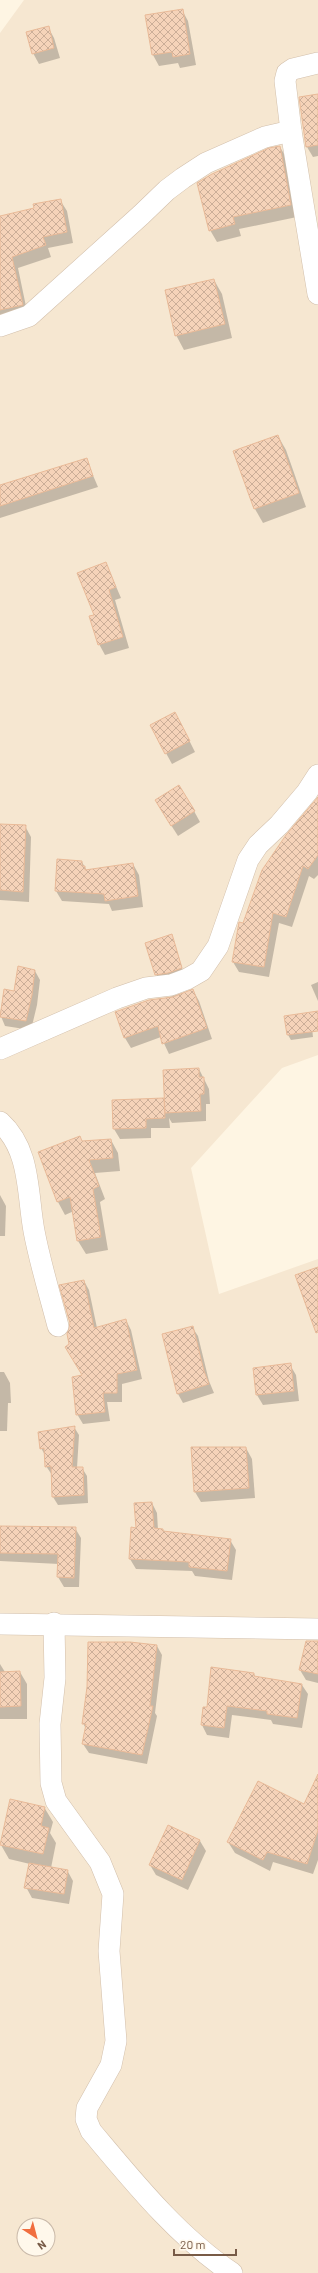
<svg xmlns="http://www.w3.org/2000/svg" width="318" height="2273" font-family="Barlow,sans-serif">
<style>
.residential{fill:#f6e7d1;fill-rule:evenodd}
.shadow{fill:#0003}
.building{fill:url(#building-cross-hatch);stroke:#e9ba98}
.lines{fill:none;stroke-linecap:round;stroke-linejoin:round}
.minor-casing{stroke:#d2bfab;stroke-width:22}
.minor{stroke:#fff;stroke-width:21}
</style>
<defs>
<pattern id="building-cross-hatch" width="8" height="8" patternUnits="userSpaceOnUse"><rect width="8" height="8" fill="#f5d3b9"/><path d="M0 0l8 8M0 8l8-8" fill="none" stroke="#cbae98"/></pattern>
</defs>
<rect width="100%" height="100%" fill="#fef5e3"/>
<path class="residential" d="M24 0H318V1055L282 1068 191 1168 219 1294 318 1259V2273H0V33ZM24 2225H48V2249H24Z"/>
<g class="shadow">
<polygon points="182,10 188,21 196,65 180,68 178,63 159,66 153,55 146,16"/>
<polygon points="48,27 54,38 60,58 39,64 33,53"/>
<polygon points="318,95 318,156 313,157 307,147 300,98"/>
<polygon points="280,147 287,159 297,217 239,229 241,236 217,242 210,230"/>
<polygon points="60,200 67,211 73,243 48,248 51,257 18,268 28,316 0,322 0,222"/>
<polygon points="214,280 222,294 232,338 184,350 176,335"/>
<polygon points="278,436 286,450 306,507 263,523 255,509 235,452"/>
<polygon points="86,459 98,487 0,518 0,486"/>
<polygon points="106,563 121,598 115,600 129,648 105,655 99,644 96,615"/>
<polygon points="181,724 195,752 172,764 151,726"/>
<polygon points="162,811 194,811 200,822 178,836"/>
<polygon points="0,825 25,826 31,837 29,902 0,900"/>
<polygon points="318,842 318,875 314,879 309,876 292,927 279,923 269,977 239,972 233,962 244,924"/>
<polygon points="82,862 87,871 133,864 139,875 143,907 112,911 109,904 62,901 56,891"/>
<polygon points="172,936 184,974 159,980 156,974"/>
<polygon points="35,971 40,980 37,1005 31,1030 5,1026 0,1014 5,990 14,992"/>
<polygon points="318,982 318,1001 311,985"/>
<polygon points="193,990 199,1001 212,1039 169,1054 161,1037 131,1048 125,1038 116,1013"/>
<polygon points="311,1019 313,1037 291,1040 288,1035"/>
<polygon points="199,1069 209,1089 210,1104 206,1104 206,1121 172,1123 169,1118 170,1128 151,1128 151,1138 120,1139 114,1129 163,1099 166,1104"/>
<polygon points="111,1140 118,1153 120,1171 95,1173 105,1199 100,1202 108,1250 86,1254 78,1241 74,1211 65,1215 58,1202 82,1142"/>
<polygon points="0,1195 6,1206 5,1236 0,1236"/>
<polygon points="84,1281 89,1290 97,1328 126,1320 131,1330 142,1379 122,1384 122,1402 107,1402 110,1421 83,1424 77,1414 83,1376 71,1344"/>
<polygon points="192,1327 198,1336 209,1381 214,1393 183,1403 178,1394 163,1334"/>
<polygon points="290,1365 296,1375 299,1401 263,1405 257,1395"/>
<polygon points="0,1372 4,1372 10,1383 11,1403 8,1403 7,1431 0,1431"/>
<polygon points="74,1427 79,1435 77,1468 82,1468 87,1476 88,1503 58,1505 53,1497 52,1475 46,1466 45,1455 41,1448"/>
<polygon points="246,1448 252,1459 255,1498 201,1502 195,1492"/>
<polygon points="152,1503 157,1513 158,1530 163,1530 164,1532 230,1540 236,1550 232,1580 195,1576 192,1571 136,1569 130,1559 137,1529"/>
<polygon points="0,1527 75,1528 81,1538 79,1587 64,1587 58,1577 59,1564 0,1561"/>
<polygon points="318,1644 318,1683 306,1680 300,1670"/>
<polygon points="157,1646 162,1655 155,1713 157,1716 147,1764 89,1753 83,1744 86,1729 83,1723"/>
<polygon points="0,1664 5,1672 20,1672 27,1684 27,1719 0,1719"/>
<polygon points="254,1674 256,1678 302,1685 308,1694 302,1728 273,1724 271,1720 232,1715 229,1738 207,1735 202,1725 207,1708"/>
<polygon points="318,1776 318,1860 313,1874 273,1862 270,1871 235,1853 228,1842 304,1805"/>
<polygon points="44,1807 53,1822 50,1833 56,1843 51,1868 67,1870 73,1881 69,1904 32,1898 26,1887 30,1864 9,1859 1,1845"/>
<polygon points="200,1841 206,1851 188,1890 156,1875 150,1865"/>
</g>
<g class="building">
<polygon points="183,9 190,54 173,57 172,52 152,55 145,15"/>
<polygon points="49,26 54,48 32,54 26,32"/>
<polygon points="318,94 318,145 306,147 299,97"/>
<polygon points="280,146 291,205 233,217 235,224 209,231 197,183 212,174 269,148"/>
<polygon points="61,199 67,232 43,237 46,245 12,257 23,305 0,310 0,216 34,208 33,204"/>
<polygon points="214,279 225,324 175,336 165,290"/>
<polygon points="278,435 299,493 254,509 233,451"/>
<polygon points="87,458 93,476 0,506 0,485"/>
<polygon points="106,562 116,587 109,590 123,637 98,645 89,616 94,615 77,573"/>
<polygon points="175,712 190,741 165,754 150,725"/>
<polygon points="179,785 195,811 171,826 155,800"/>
<polygon points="318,797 318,855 308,869 303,866 286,917 273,913 264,967 232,962 239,922 243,923 262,870 286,835"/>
<polygon points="0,824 26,825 23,892 0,890"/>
<polygon points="57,859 82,861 82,866 85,866 85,870 133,863 138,896 105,901 104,894 55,891"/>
<polygon points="172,934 182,968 168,973 155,975 145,943"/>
<polygon points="18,966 35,970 32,995 26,1021 0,1017 4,989 14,991"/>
<polygon points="193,989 207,1028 162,1044 158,1026 124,1038 115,1012 149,1000 173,997"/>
<polygon points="318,1011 318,1031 287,1035 284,1016"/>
<polygon points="199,1068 199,1077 204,1077 204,1094 200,1094 201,1111 165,1113 163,1070"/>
<polygon points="164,1098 165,1118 146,1119 146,1128 113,1129 112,1100"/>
<polygon points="80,1136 82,1141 111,1139 113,1158 89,1160 99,1186 93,1189 101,1237 77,1241 70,1197 57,1202 38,1152"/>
<polygon points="318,1267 318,1332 316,1333 295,1275"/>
<polygon points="84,1280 94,1328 126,1319 137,1370 117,1374 117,1393 103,1393 105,1412 76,1415 72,1377 82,1375 65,1347 69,1344 67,1334 70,1323 59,1285"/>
<polygon points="193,1326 204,1371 209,1384 177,1394 162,1334"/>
<polygon points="291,1363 294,1391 256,1395 253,1368"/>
<polygon points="75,1426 72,1467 83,1467 84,1495 52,1497 51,1466 45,1467 44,1448 40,1449 38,1432"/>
<polygon points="191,1447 246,1447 249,1488 194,1492"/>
<polygon points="152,1502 154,1528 163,1529 163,1531 231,1539 227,1571 189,1567 189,1562 129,1559 131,1527 136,1528 134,1503"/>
<polygon points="0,1526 76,1527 74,1578 57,1577 58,1554 0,1553"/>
<polygon points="306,1641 318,1641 318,1674 299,1670"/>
<polygon points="88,1642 130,1642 157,1645 150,1706 153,1706 142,1755 82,1744 86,1724 82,1724 87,1687"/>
<polygon points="211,1667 254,1673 254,1676 302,1684 297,1718 267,1714 267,1711 227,1706 224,1728 201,1725 203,1707 207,1707"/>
<polygon points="20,1671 21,1706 0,1707 0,1672"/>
<polygon points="318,1774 318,1830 307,1864 267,1852 263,1860 227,1842 258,1781 304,1804"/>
<polygon points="10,1799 45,1807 41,1826 49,1828 43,1854 0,1845"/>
<polygon points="168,1825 200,1840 182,1880 149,1865"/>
<polygon points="29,1863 68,1870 64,1894 24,1888"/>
</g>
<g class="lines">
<g class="minor-casing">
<g id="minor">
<polyline points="291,131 318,294"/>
<polyline points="0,326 29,316 141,215 167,190 183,178 206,163 265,137 291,131 285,81 287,73 293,69 318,63"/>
<polyline points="0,1049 117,998 146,988 171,985 187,979 201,971 218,946 248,860 258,845 279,825 307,792 318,775"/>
<path d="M0 1122C31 1150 27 1193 34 1231 40 1263 50 1295 58 1326"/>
<path d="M54 1623 55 1678 50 1724 51 1783 56 1801 100 1862 113 1894 109 1951 116 2041 111 2065 87 2108 86 2119 91 2131C133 2181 177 2236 232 2273"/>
<polyline points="0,1624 318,1629"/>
</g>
</g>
<use href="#minor" class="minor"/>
</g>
<g transform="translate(36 2237) rotate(144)"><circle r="19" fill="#fff8eb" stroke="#c9b9a9"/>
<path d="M0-3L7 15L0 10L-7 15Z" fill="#f16e3f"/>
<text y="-6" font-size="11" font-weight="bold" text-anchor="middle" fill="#785b47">N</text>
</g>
<path d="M174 2249v6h62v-6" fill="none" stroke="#785b47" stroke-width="2"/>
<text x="180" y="2249" font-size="12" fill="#785b47" stroke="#fff8eb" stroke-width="3" paint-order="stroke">20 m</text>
</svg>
